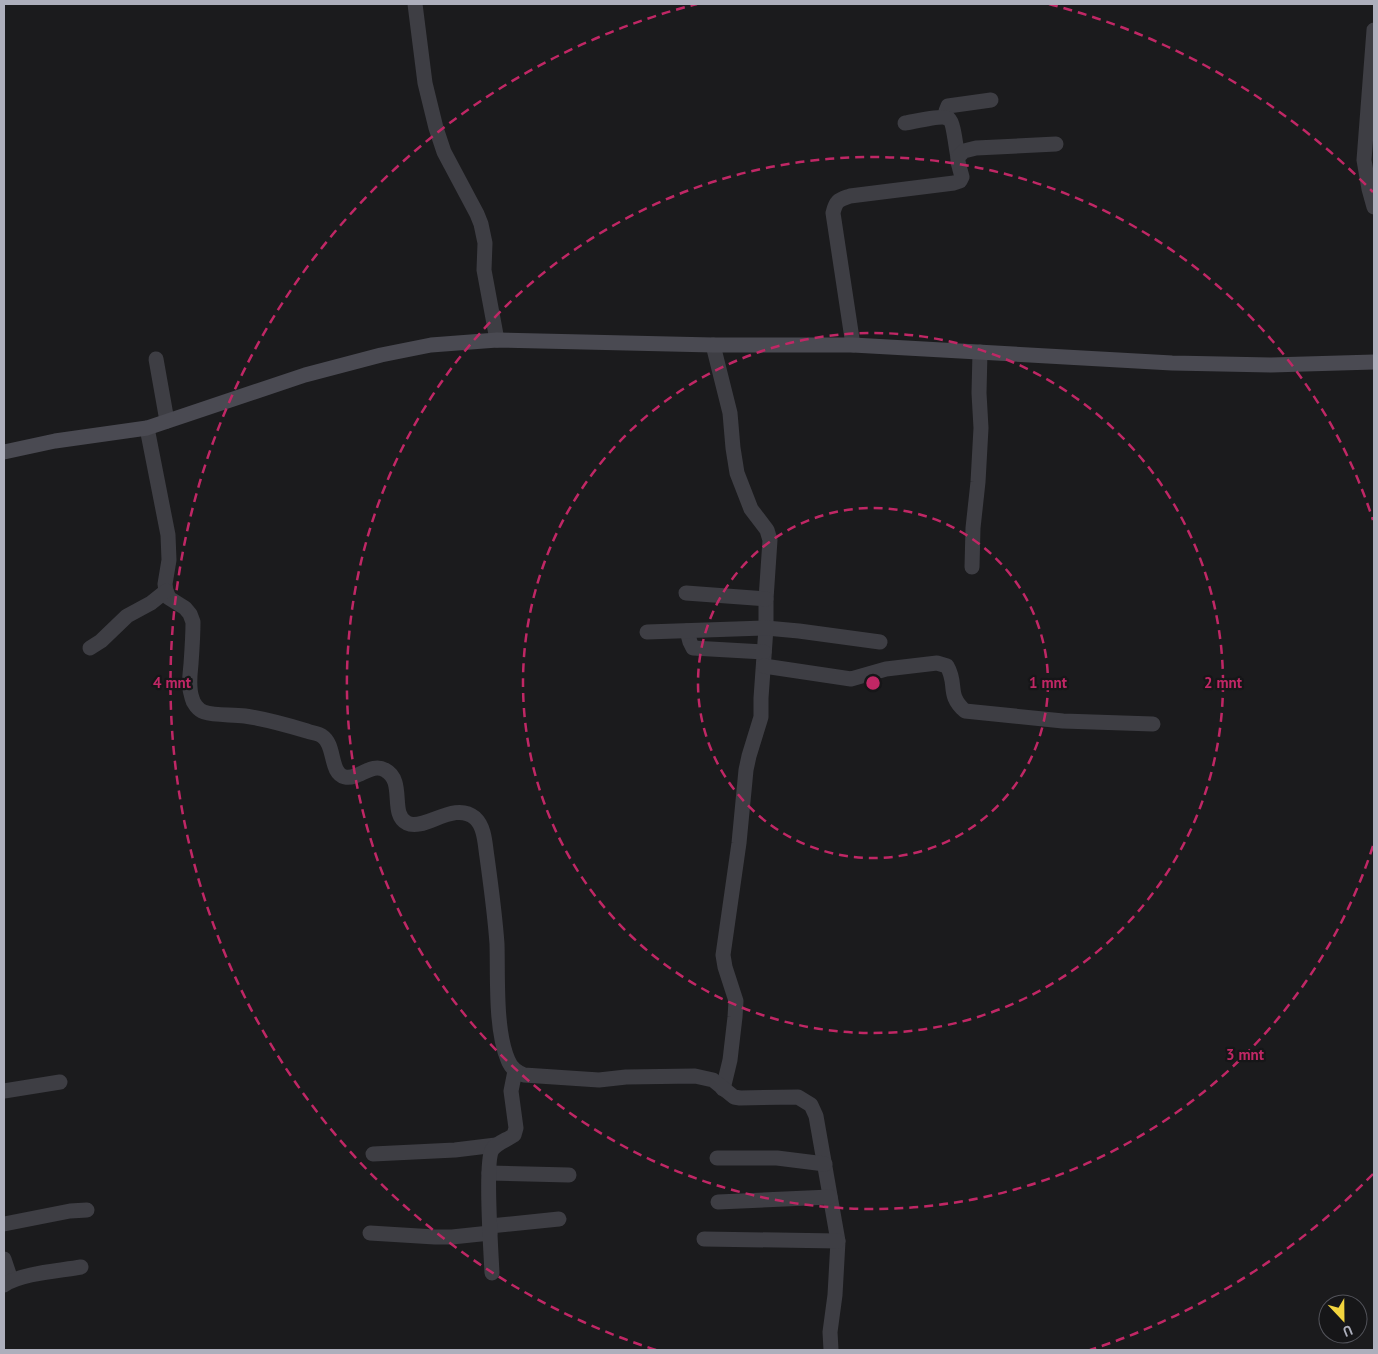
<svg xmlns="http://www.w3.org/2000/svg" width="1378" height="1354" font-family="'PT Sans',sans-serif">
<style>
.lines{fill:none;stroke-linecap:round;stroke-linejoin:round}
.minor{stroke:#3e3e44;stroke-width:15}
.secondary{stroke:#4a4a52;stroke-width:15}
.ring{fill:none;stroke:#c02765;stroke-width:2.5;stroke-dasharray:9 6}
.centre{fill:#c02765;stroke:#161618;stroke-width:2.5}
.ring-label{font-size:15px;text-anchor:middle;font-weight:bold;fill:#c02765;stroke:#161618;stroke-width:4.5;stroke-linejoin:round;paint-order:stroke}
</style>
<rect width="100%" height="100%" fill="#1b1b1d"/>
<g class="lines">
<g class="minor">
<polyline points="415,4 425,83 436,128 444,152 477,214 481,224 485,243 484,270 497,340"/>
<polyline points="1374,30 1364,160 1369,189 1374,207"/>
<polyline points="947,118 946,111 948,106 991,100"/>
<path d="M905 123C913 122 943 114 949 119 954 123 956 150 958 157"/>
<polyline points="713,345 730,413 733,448 737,473 751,509 767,530 770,540 766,599 766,628 761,698 761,717 749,756 746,770 739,843 723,955 725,967 736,1001 735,1017 730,1060 723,1089"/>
<path d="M853 345 833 213C836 200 839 200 850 196L954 183 960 181 962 177 958 162V157L964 151 976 148 1056 144"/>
<polyline points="156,359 167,421"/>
<path d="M147 428 168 535 169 560 165 584 166 591 169 598 185 608 190 614 193 622C193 636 192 650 191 664 190 675 188 687 192 698 193 703 198 710 204 712 216 716 232 714 245 716 266 719 287 725 307 731 312 733 318 733 322 736 336 745 329 773 345 777 359 780 371 762 385 770 406 781 389 814 407 823 424 832 454 800 475 818 485 827 485 845 487 857 491 886 495 915 497 944 498 977 495 1030 508 1060 511 1068 516 1072 524 1075L599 1080 626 1077 695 1076 713 1080 734 1097 740 1098 798 1097 811 1105 816 1116 838 1241 835 1295 830 1332 831 1350"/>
<polyline points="972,567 973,528 978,482 981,428 979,393 980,352"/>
<polyline points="686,593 766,599"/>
<polyline points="687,631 690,642 693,648 764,652"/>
<polyline points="647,632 766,628 799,631 880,642"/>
<polyline points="90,648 101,641 127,616 151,603 166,591"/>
<path d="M764 666 851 679 886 669 937 663 947 666C958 685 946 694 965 711L1063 721 1153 724"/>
<polyline points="4,1091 60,1082"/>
<polyline points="373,1154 455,1150 496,1145"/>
<polyline points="717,1158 777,1158 825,1164"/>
<polyline points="489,1173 569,1175"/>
<polyline points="718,1202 830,1197"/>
<polyline points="4,1224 70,1211 87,1210"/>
<polyline points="490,1226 559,1219"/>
<polyline points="370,1233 435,1237 452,1237 490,1233"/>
<polyline points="704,1239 838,1241"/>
<polyline points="4,1259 11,1280"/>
<path d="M492 1273C491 1253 485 1162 492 1150 496 1143 507 1140 514 1135L516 1128 511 1091 515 1071"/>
<path d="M4 1285C22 1273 59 1271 81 1267"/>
</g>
<polyline class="secondary" points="4,452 55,441 147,428 305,375 381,355 431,345 497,340 713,345 853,345 1172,363 1271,365 1374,362"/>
</g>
<g class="ring">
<circle cx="873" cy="683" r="175"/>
<circle cx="873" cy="683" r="350"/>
<path d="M1373 846A526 526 0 1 1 1373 520"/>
<path d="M1373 1174A701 701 0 0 1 1090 1350M656 1350A701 701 0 0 1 697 4M1049 4A701 701 0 0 1 1373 192"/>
</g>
<circle cx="873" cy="683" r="8" class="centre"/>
<g class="ring-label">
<text x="1048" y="688">1 mnt</text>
<text x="1223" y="688">2 mnt</text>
<text x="172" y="688">4 mnt</text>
<text x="1245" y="1060">3 mnt</text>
</g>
<rect width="1378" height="1354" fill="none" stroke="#adafbc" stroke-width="10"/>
<g transform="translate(1343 1319) rotate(158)"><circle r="24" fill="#161618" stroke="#52535a"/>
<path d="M0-4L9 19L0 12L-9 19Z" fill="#f2d43e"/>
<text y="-8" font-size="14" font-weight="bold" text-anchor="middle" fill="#adafbc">U</text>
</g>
</svg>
